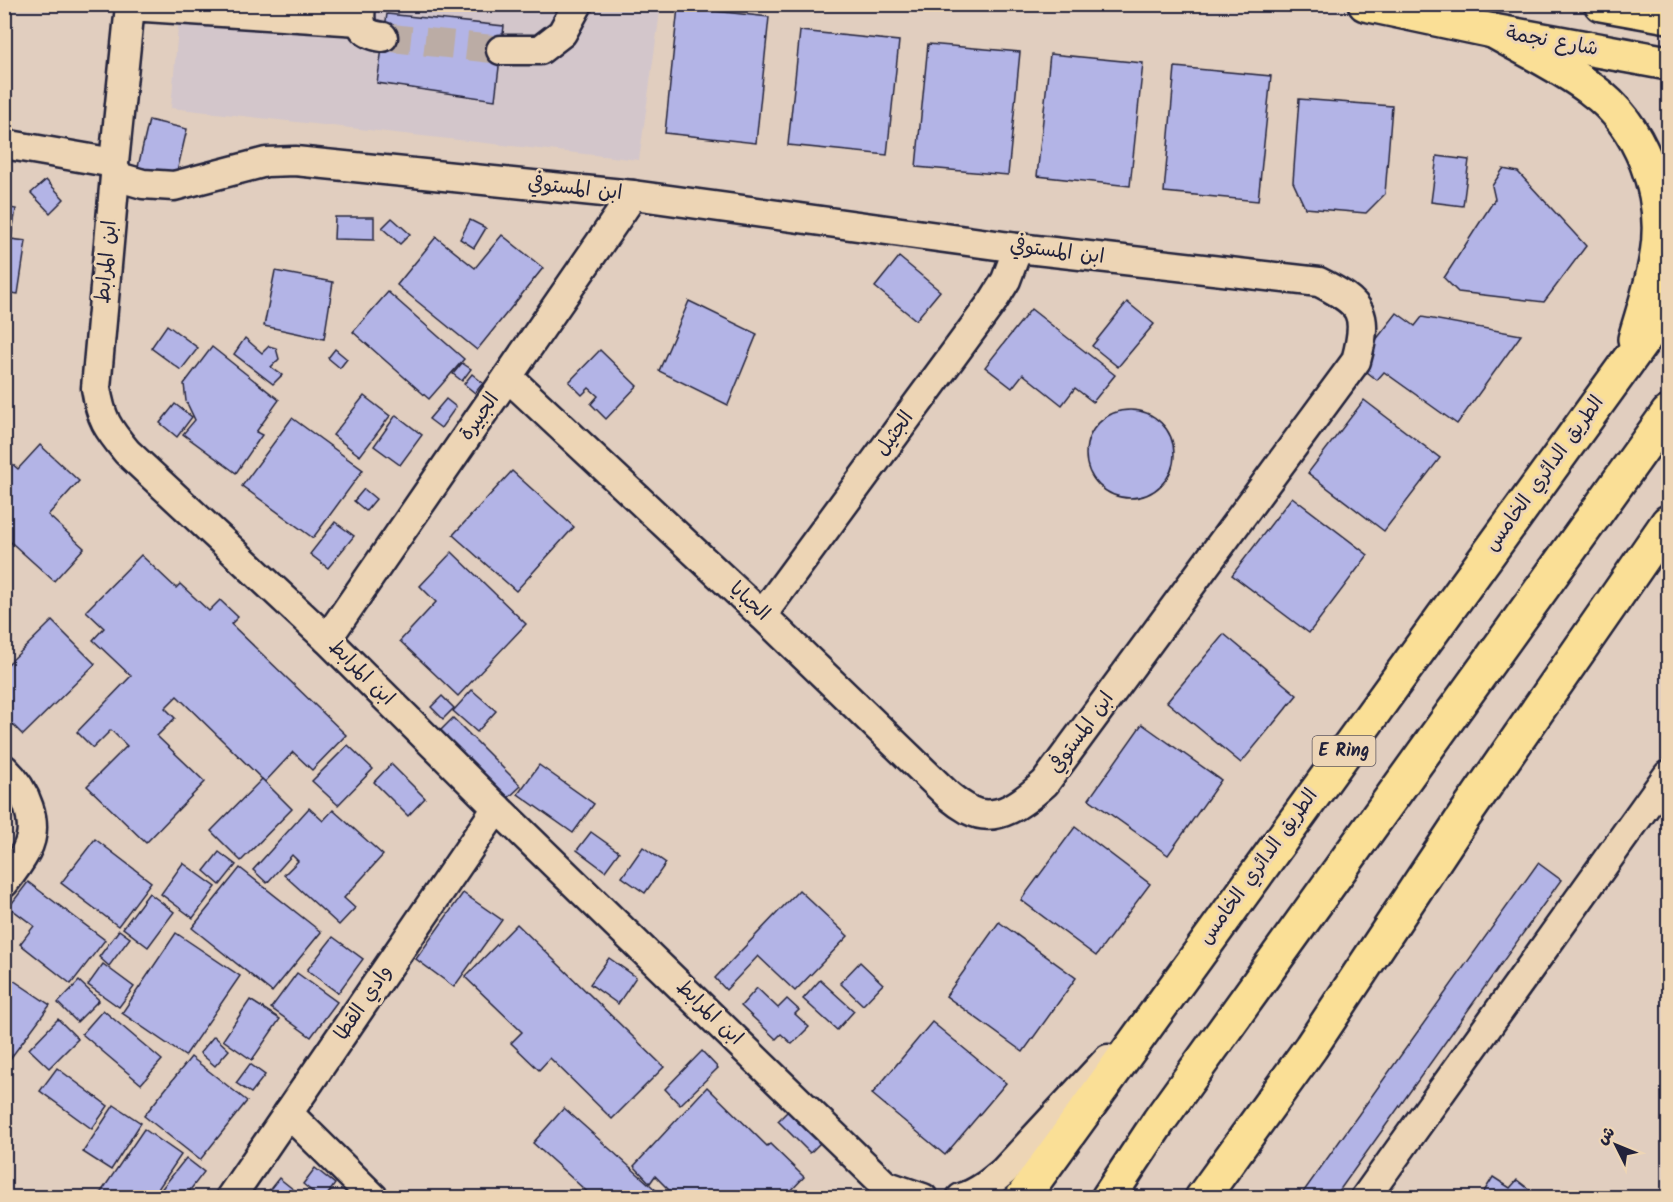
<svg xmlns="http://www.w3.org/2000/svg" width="1673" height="1202" font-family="Kalam,'Playpen Sans Arabic',sans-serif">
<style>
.built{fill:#d3c6cb}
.building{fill:#b3b4e6;stroke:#22223b;stroke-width:1.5}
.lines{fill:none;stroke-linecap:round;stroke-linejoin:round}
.minor-tunnel{stroke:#bbaca5;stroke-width:28;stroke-dasharray:28 14;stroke-linecap:butt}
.minor-casing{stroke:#22223b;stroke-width:33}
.major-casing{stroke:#22223b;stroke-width:38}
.minor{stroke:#edd5b5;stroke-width:28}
.major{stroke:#fadf96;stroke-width:33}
.labels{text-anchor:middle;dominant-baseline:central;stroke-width:6;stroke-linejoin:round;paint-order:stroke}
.shield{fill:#edd5b5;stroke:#5f5860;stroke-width:1.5}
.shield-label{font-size:18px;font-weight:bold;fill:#22223b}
.street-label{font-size:20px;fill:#22223b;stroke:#edd5b5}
</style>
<rect width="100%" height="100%" fill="#e1cebf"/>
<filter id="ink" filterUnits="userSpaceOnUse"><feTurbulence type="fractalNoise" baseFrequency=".0167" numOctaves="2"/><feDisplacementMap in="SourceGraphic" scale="12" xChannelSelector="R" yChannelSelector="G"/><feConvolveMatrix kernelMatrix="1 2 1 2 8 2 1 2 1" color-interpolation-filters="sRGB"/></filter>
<g filter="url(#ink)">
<polygon class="built" points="180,5 661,5 639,160 171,108"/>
<g class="building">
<polygon points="678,7 769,17 756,143 665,133"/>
<polygon points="387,14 504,26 495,100 377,83"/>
<polygon points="800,31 899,41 887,155 788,145"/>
<polygon points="928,44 1020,52 1008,175 916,167"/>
<polygon points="1050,54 1143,63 1130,186 1037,176"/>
<polygon points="1175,67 1271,76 1258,201 1164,192"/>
<polygon points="1299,99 1392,106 1385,194 1366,213 1305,208 1293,182"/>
<polygon points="149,120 187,129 176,176 138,167"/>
<polygon points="1437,156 1469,160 1463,206 1431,202"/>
<polygon points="1503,169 1518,172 1586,246 1544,302 1458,292 1444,278 1495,199 1492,186"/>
<polygon points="46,180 64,199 50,213 31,193"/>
<polygon points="4,207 16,209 11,239 26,241 18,294 4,292"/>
<polygon points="335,217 374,217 374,240 334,239"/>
<polygon points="392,218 410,234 400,244 382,228"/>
<polygon points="470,220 486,228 474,248 460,239"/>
<polygon points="502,235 543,268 477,350 397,285 436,237 475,268"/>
<polygon points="899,257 940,291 916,320 875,287"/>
<polygon points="275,271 333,282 324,339 264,326"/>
<polygon points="388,292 464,359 429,399 353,332"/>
<polygon points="689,301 757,334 728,405 659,371"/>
<polygon points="1127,302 1154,324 1118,367 1092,346"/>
<polygon points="1031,309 1115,375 1093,402 1075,388 1062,405 1023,374 1012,388 985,367"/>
<polygon points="1397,313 1415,326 1422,317 1521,335 1457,424 1384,372 1377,380 1357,364"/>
<polygon points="167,325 198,348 181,370 151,348"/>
<polygon points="245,338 262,353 269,346 276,348 279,359 271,367 282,375 273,384 234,354"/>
<polygon points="212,347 279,400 256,432 262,435 236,473 183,434 195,420 186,401 184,384"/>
<polygon points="335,349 347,359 340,368 328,358"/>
<polygon points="600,350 637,386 606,419 591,404 598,396 589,388 582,395 569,382"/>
<polygon points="462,363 471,369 462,381 453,374"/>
<polygon points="472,374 483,383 475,393 464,384"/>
<polygon points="364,396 390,416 360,456 333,435"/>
<polygon points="446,399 456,407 441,428 429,419"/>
<polygon points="1364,400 1440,458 1384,531 1308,473"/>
<polygon points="175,404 192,417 177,437 160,423"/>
<circle cx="1130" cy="454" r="44"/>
<polygon points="396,415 422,435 400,465 374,446"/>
<polygon points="292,418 363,470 313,538 242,486"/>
<polygon points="40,445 79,481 48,515 84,548 54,581 4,536 4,457 18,469"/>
<polygon points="512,471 574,527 516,591 453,535"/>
<polygon points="364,489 376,499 366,511 354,501"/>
<polygon points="1292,497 1368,555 1309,633 1232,575"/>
<polygon points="335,522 354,536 328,568 310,554"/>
<polygon points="452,552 526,624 458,696 400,641 436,602 420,586"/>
<polygon points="141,555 176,588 180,584 209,611 220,600 238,617 231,624 346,735 312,770 293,752 265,782 177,696 165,708 175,718 157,736 205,782 146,843 87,786 127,746 111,730 93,748 77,732 131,676 93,640 104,628 86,611"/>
<polygon points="52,621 95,664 23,735 4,716 4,668"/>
<polygon points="1224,634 1297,695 1241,763 1167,702"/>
<polygon points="472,690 496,711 477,732 453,711"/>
<polygon points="442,696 454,708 443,719 431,707"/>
<polygon points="453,718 521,786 504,802 436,735"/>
<polygon points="1142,724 1221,780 1168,855 1089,799"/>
<polygon points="348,745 373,769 338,805 312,781"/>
<polygon points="391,764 425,798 408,816 374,782"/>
<polygon points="539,765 594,804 573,833 518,794"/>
<polygon points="262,779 292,809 241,861 211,831"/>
<polygon points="309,808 323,821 333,810 383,855 344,898 355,908 339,925 284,875 298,861 292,855 267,883 253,870"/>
<polygon points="1075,827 1150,884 1096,956 1021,900"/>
<polygon points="591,832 619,852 605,871 577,850"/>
<polygon points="95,839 151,882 118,926 61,883"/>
<polygon points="643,847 666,863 645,893 622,877"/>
<polygon points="219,852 236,865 220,885 204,871"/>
<polygon points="183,863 216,887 193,918 161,894"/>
<polygon points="1538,863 1561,880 1334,1198 1299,1198"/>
<polygon points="240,868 321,932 272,992 192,928"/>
<polygon points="28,882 105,940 71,984 20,944 34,926 9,907"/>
<polygon points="799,890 848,936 795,991 758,956 726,990 715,978"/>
<polygon points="149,893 174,912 148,947 123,928"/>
<polygon points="463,893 502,920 454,987 416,959"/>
<polygon points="999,922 1076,978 1023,1052 946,996"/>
<polygon points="517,924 664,1067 612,1119 550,1058 539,1070 511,1043 522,1032 465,977"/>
<polygon points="119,930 130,938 109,966 99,957"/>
<polygon points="176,933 240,976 185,1056 122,1013"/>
<polygon points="333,937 363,959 338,993 307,970"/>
<polygon points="609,958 636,977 618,1004 590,984"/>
<polygon points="860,962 883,984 863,1005 840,983"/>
<polygon points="103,964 134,987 119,1007 88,985"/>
<polygon points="297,973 337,1002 311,1037 271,1008"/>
<polygon points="4,974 50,1005 4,1067"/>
<polygon points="820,980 854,1011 837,1030 803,999"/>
<polygon points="79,981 99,1000 77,1022 58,1003"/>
<polygon points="757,988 778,1008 787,999 799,1010 795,1014 809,1027 792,1044 781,1034 776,1039 741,1006"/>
<polygon points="250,1000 280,1019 252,1060 223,1040"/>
<polygon points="103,1010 162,1060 141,1084 82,1034"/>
<polygon points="58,1019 78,1039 49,1068 29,1049"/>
<polygon points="932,1022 1006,1083 945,1155 872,1094"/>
<polygon points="214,1036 229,1050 215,1066 200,1053"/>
<polygon points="702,1051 718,1068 680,1105 665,1089"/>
<polygon points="191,1057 247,1101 200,1160 144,1116"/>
<polygon points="250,1064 265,1075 251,1093 236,1083"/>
<polygon points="57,1068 108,1106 92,1129 40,1091"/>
<polygon points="707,1087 767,1146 770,1144 804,1177 784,1198 677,1198 655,1176 650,1183 634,1166"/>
<polygon points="114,1105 141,1123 111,1170 83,1152"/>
<polygon points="564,1108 658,1192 653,1198 594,1198 533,1143"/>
<polygon points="788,1111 820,1143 810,1153 778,1121"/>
<polygon points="144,1129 181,1155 152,1198 97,1198"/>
<polygon points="186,1158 204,1172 184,1198 168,1198 160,1191"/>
<polygon points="315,1168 335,1184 325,1198 320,1198 303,1184"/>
<polygon points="1493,1177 1510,1188 1517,1180 1539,1197 1480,1198"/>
<polygon points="279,1178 304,1198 263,1198"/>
</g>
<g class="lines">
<polyline class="minor-tunnel" points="383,37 501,50"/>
<g class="minor-casing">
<g id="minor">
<path d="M361 4C359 25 360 34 383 37"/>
<path d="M359 21 130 6 114 163 115 176 96 388C101 419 107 428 127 452L327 639 497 808 885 1185 893 1198"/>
<polyline points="501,50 540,50 562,33 578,4"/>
<polyline points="4,144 114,163"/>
<path d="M115 176 143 184 174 186 266 162 295 161 633 195 1018 248 1319 282C1363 304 1369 313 1356 361L1045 783C1025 801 997 825 969 810 962 806 955 801 949 796L762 615 508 377"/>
<polyline points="762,615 993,301 1006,280 1018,248"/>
<polyline points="327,639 633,195"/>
<path d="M4 769C25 789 41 823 26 851 20 862 12 873 4 883"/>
<polyline points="288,1113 374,1198"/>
<polyline points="885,1185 923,1198"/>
<polyline points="230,1198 497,808"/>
<path d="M961 1198C978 1193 991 1182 1004 1171L1108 1059"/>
<polyline points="1365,1198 1668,775"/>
</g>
</g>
<g class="major-casing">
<g id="major">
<polyline points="1365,4 1493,31 1668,63"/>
<polyline points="1601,4 1668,16"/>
<path d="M1493 31C1526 50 1561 66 1591 89 1641 125 1667 194 1657 255 1653 283 1643 311 1635 339"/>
<polyline points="1022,1198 1668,306"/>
<polyline points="1108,1198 1159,1121 1668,413"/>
<polyline points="1202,1198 1311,1047 1463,818 1668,522"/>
</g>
</g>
<use href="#minor" class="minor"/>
<use href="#major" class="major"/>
</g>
</g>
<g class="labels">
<rect class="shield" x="1312.5" y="736" width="63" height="30" rx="4.5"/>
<g class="shield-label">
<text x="1344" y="751">E Ring</text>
</g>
<g class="street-label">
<text transform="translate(1552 42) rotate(10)">شارع نجمة</text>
<text transform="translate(575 189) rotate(6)">ابن المستوفي</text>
<text transform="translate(1057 252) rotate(7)">ابن المستوفي</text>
<text transform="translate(107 262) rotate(-85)">ابن المرابط</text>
<text transform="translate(480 417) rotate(-55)">الجبيرة</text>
<text transform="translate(895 434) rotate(-54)">الجثيل</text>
<text transform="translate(1545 474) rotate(-54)">الطريق الدائري الخامس</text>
<text transform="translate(749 602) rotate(43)">الجبايا</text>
<text transform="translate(361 673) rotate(45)">ابن المرابط</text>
<text transform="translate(1082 733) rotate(-54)">ابن المستوفي</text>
<text transform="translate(1259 867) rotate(-54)">الطريق الدائري الخامس</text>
<text transform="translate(364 1003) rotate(-56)">وادي القطا</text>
<text transform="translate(709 1013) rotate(44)">ابن المرابط</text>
</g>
</g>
<rect width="1673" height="1202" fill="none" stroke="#edd5b5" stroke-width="24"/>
<rect x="12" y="12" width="1649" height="1178" fill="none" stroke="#22223b" stroke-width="2" filter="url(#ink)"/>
<g transform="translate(1616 1145) rotate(313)" stroke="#edd5b5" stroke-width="4.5" paint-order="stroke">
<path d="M0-4.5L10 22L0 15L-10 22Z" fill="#22223b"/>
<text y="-9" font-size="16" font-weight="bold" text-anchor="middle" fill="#22223b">ش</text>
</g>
</svg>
